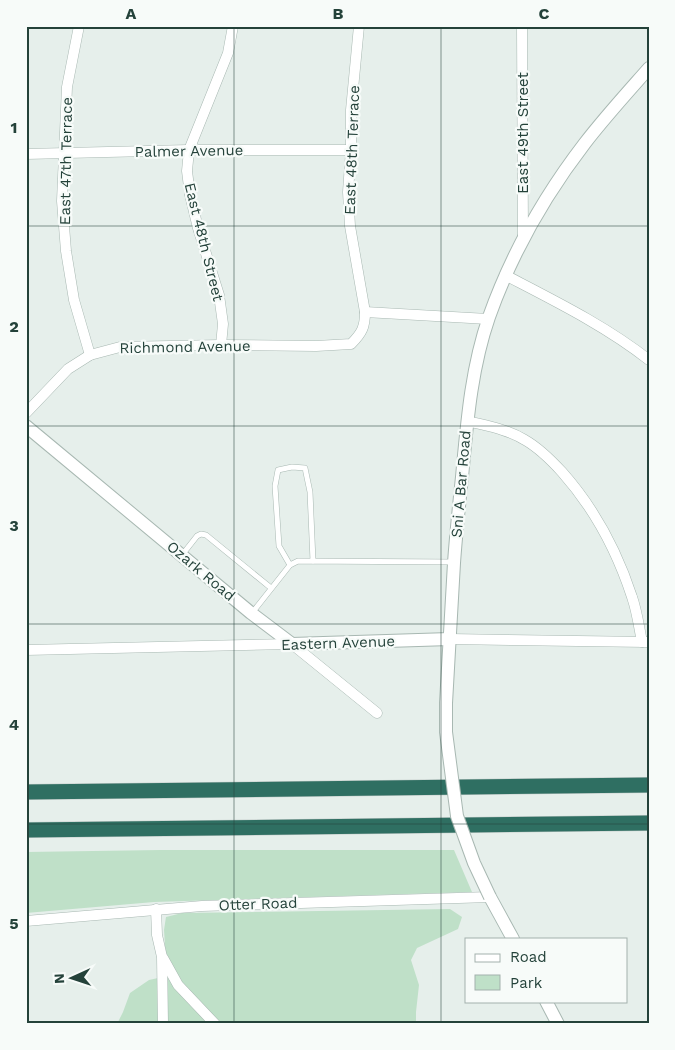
<svg xmlns="http://www.w3.org/2000/svg" width="675" height="1050" font-family="'Work Sans',sans-serif">
<style>
.green{fill:#bfe0c8}
.lines{fill:none;stroke-linecap:round;stroke-linejoin:round}
.service-casing{stroke:#a8b8b2;stroke-width:6}
.minor-casing{stroke:#a8b8b2;stroke-width:11}
.tertiary-casing{stroke:#a8b8b2;stroke-width:14}
.motorway-casing{stroke:#c2cac8;stroke-width:16}
.service{stroke:#fff;stroke-width:5}
.minor{stroke:#fff;stroke-width:10}
.tertiary{stroke:#fff;stroke-width:12}
.motorway{stroke:#2f6f62;stroke-width:15}
.tertiary-bridge-casing{stroke:#a8b8b2;stroke-width:14;stroke-linecap:butt}
.tertiary-bridge{stroke:#fff;stroke-width:12}
.grid{fill:none;stroke:#24423a;stroke-width:1;stroke-opacity:0.55}
.labels{text-anchor:middle;dominant-baseline:central;stroke-width:4.5;stroke-linejoin:round;paint-order:stroke}
.street-label{font-size:15px;fill:#24423a;stroke:#f7fbf9}
.neatline{fill:none;stroke:#24423a;stroke-width:2}
.grid-label{font-size:16px;text-anchor:middle;font-weight:bold;fill:#24423a}
</style>
<rect width="100%" height="100%" fill="#e6efeb"/>
<g class="green">
<polygon points="160,850 454,850 472,892 154,902 26,913 26,852"/>
<polygon points="450,909 462,917 458,929 417,948 411,960 419,985 416,1012 416,1024 117,1024 123,1012 130,993 149,980 167,976 164,930 166,917 182,913"/>
</g>
<g class="lines">
<g class="service-casing">
<g id="service">
<polyline points="182,555 197,536 201,534 206,535 271,588"/>
<polyline points="290,565 279,546 275,486 278,470 292,467 305,468 310,492 313,561"/>
<polyline points="252,613 290,565 298,561 454,562"/>
</g>
</g>
<g class="minor-casing">
<g id="minor">
<polyline points="79,26 67,87 62,201 66,251 74,300 90,355"/>
<polyline points="522,26 523,239"/>
<polyline points="26,154 189,150 351,150"/>
<path d="M505 275C553 300 606 326 649 360"/>
<polyline points="365,312 488,319"/>
<polyline points="221,345 223,324 219,295 198,228 190,195 187,171 189,150 228,53 233,26"/>
<path d="M26 413 68 369 90 355 120 347 221 345 316 346 351 344C362 333 365 327 365 312L350 226 348 192 351 150V110L359 26"/>
<path d="M467 421C487 426 507 429 525 440 539 448 551 460 562 472 594 508 617 551 632 597 637 611 639 627 642 642"/>
<polyline points="450,639 647,642"/>
<polyline points="26,650 292,644 377,713"/>
<polyline points="156,909 157,935 162,957 163,1024"/>
<polyline points="26,921 202,906 490,897"/>
<polyline points="163,958 178,985 215,1024"/>
</g>
</g>
<g class="tertiary-casing">
<g id="tertiary">
<polyline points="26,426 251,613 292,644 450,639"/>
<path d="M446 703C449 656 451 610 454 563 456 534 459 506 462 477 467 423 471 369 489 317 511 255 545 195 585 143 605 117 627 93 649 68"/>
<polyline points="490,897 513,939"/>
<polyline points="546,1001 558,1024"/>
</g>
</g>
<g class="motorway-casing">
<g id="motorway">
<polyline points="26,792 649,785"/>
<polyline points="26,830 649,823"/>
</g>
</g>
<use href="#service" class="service"/>
<use href="#minor" class="minor"/>
<use href="#tertiary" class="tertiary"/>
<use href="#motorway" class="motorway"/>
<g class="tertiary-bridge-casing">
<polyline id="tertiary-bridge" points="446,703 446,732 457,816 474,863 490,897"/>
</g>
<use href="#tertiary-bridge" class="tertiary-bridge"/>
</g>
<path class="grid" d="M234 26V1024M441 26V1024M26 226H649M26 426H649M26 624H649M26 824H649"/>
<g class="labels">
<g class="street-label">
<text transform="translate(523 133) rotate(-90)">East 49th Street</text>
<text transform="translate(352 150) rotate(-88)">East 48th Terrace</text>
<text transform="translate(189 151) rotate(-1)">Palmer Avenue</text>
<text transform="translate(66 161) rotate(-89)">East 47th Terrace</text>
<text transform="translate(204 242) rotate(76)">East 48th Street</text>
<text transform="translate(185 347) rotate(-1)">Richmond Avenue</text>
<text transform="translate(461 484) rotate(-85)">Sni A Bar Road</text>
<text transform="translate(201 571) rotate(40)">Ozark Road</text>
<text transform="translate(338 643) rotate(-2)">Eastern Avenue</text>
<text transform="translate(258 904) rotate(-2)">Otter Road</text>
</g>
</g>
<rect width="675" height="1050" fill="none" stroke="#f7fbf9" stroke-width="55"/>
<rect x="465" y="938" width="162" height="65" fill="#f7fbf9" stroke="#a3b1ad"/>
<rect x="475" y="954" width="25" height="8" fill="#ffffff" stroke="#a3b1ad"/>
<text x="510" y="962" font-size="15" fill="#24423a">Road</text>
<rect x="475" y="975" width="25" height="15" fill="#bfe0c8" stroke="#a3b1ad"/>
<text x="510" y="988" font-size="15" fill="#24423a">Park</text>
<g transform="translate(72 978) rotate(267)" stroke="#f7fbf9" stroke-width="4" paint-order="stroke">
<path d="M0-4L9 19L0 12L-9 19Z" fill="#24423a"/>
<text y="-8" font-size="14" font-weight="bold" text-anchor="middle" fill="#24423a">N</text>
</g>
<rect x="28" y="28" width="620" height="994" class="neatline"/>
<g class="grid-label">
<text x="131" y="19">A</text>
<text x="338" y="19">B</text>
<text x="544" y="19">C</text>
<text x="14" y="133">1</text>
<text x="14" y="332">2</text>
<text x="14" y="531">3</text>
<text x="14" y="730">4</text>
<text x="14" y="929">5</text>
</g>
</svg>
